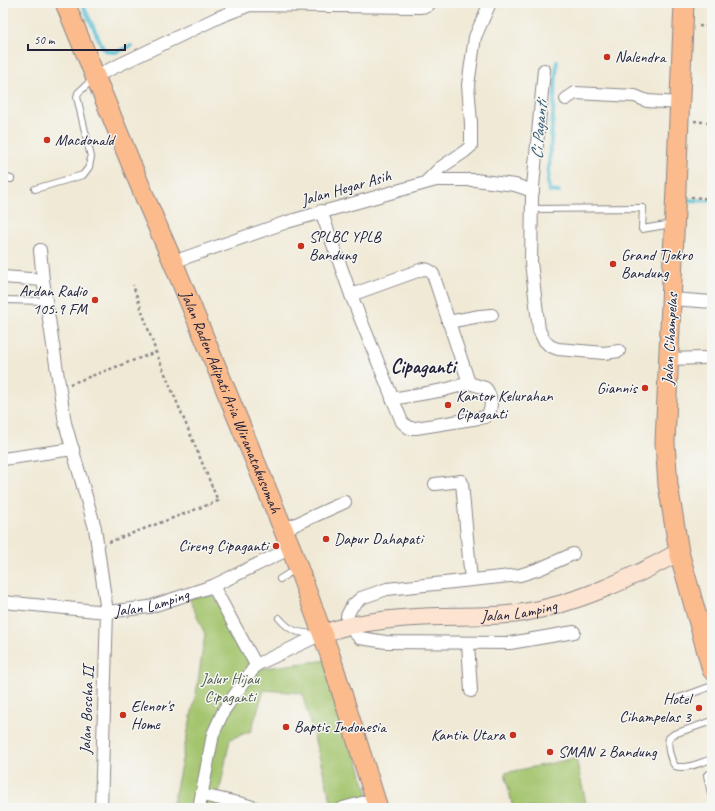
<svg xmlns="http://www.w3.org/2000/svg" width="715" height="811" font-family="Caveat,sans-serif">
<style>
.green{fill:#a4c56e;stroke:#637454}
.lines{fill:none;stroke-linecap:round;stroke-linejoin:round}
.stream{stroke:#58bfd5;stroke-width:4}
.lane-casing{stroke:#898688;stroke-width:8}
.street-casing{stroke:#898688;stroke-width:14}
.secondary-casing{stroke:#898688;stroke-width:19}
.primary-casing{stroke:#898688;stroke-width:21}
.path{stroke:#898688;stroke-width:2.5;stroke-dasharray:3 3;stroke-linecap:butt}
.lane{stroke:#fff;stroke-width:6}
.street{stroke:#fff;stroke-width:12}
.secondary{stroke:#fde4d1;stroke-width:17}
.primary{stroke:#fbbb8d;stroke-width:19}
.poi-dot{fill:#c8321e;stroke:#f6f6f2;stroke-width:1.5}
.labels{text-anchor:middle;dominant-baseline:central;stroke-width:3;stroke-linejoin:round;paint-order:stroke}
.poi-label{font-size:16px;fill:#22223b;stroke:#f6f6f2;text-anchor:start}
.street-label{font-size:16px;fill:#22223b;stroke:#f6f6f2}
.park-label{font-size:16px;fill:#505b4d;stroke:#f6f6f2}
.water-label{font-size:17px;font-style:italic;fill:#355971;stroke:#f6f6f2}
.district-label{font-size:20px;font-weight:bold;fill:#22223b;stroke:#f6f6f2}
</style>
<rect width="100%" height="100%" fill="#f6f6f2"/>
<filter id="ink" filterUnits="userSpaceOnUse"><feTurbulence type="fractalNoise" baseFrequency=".025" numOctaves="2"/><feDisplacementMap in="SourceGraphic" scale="8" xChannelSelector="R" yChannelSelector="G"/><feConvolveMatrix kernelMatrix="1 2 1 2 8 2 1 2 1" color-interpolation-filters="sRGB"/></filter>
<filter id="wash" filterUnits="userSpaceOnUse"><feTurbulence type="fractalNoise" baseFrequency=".012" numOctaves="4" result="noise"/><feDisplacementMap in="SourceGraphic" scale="16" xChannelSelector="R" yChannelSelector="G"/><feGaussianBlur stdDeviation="0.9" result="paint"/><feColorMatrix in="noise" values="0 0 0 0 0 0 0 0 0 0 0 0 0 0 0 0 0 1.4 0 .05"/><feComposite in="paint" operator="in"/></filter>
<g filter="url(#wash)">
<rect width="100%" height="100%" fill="#f0e9d5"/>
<g class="green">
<polygon points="212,593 256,669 328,660 372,808 333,808 302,693 264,690 251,731 230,739 216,808 172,808 197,688 205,634 189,598"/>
<polygon points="576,758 587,808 513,808 505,773"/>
</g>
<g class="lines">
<g class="stream">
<path d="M82 3 103 48C113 56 121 50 131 46"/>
<polyline points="557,61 548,180 549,191 559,192"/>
<polyline points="687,200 712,201"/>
</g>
</g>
</g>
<g filter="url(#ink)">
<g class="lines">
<g class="lane-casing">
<g id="lane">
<polyline points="3,177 11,179"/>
<polyline points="35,189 83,175 89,167 91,157 77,97 78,93 94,78"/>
<polyline points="532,209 643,208 642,229 672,224"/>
<polyline points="3,300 47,301"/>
<polyline points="280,579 297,568"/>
<path d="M279 618C291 632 298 633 316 634"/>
<polyline points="679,698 712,686"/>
<path d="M712 721 674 734 669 738C667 747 670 759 675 766 686 770 701 762 712 759"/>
<polyline points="712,773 707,775 712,798"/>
</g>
</g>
<g class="street-casing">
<g id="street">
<polyline points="544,70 532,197 531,262 539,330 544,340 550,346 558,349 604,353 619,351"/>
<polyline points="96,76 219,17 250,5 419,7 427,6 430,3"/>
<polyline points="566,99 575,93 635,96 647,101 680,103"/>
<polyline points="426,182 440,168 464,152 471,146 471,123 468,85 475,37 490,3"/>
<path d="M321 211 351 295 402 422 409 428H416L485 417C493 411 492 399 487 390L485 388 469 383 444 390 392 399"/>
<polyline points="40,250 43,280 65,423 95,528 107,612 101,808"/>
<polyline points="173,262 287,222 436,180 475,180 515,185 533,191"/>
<polyline points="3,277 43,280"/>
<path d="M351 295 423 269C428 269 430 270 433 274L469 383"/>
<polyline points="672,299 712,302"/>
<polyline points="448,322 480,316 492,315"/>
<polyline points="669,359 703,358"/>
<polyline points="3,459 73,449"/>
<polyline points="435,484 461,481 462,483 471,580"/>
<polyline points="283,530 345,502"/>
<polyline points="573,554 539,569 520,575 387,589 361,598 352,606 347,616 348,626 360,638 386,642 510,643 574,632"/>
<polyline points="213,586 256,665"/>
<path id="s1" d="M3 602 107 612 149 607 213 586 291 548"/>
<polyline points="468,643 471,691"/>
<polyline points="202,795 243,804 255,808"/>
<polyline points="199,808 213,734 224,710 256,665 322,634"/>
<polyline points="343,808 376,799"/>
</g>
</g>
<g class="secondary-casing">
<g id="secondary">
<path id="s2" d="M322 634C331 631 339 628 348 626 373 621 398 618 424 617 456 615 489 618 521 613 577 604 630 579 679 552"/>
</g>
</g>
<g class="primary-casing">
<g id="primary">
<path id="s3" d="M65 3 146 200 173 262 291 548 330 655 378 808"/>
<polyline points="684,3 665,443 668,485 679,552 712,670"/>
</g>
</g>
<g class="path">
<polyline points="699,26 712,27"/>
<polyline points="694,121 712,123"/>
<polyline points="691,197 712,199"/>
<polyline points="70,384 156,352"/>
<polyline points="109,542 218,501 156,352 133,285"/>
</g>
<use href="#lane" class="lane"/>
<use href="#street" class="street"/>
<use href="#secondary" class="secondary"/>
<use href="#primary" class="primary"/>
</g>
</g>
<g class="poi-dot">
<circle cx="607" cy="57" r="4"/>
<circle cx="47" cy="140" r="4"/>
<circle cx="301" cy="246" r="4"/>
<circle cx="613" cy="264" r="4"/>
<circle cx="95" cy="300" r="4"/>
<circle cx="645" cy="388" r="4"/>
<circle cx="448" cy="405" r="4"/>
<circle cx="326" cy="539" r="4"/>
<circle cx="276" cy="546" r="4"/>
<circle cx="699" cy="708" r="4"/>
<circle cx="123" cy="715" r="4"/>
<circle cx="286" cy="727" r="4"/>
<circle cx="513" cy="735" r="4"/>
<circle cx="550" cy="752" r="4"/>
</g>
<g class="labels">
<g class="poi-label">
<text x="615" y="57">Nalendra</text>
<text x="55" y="140">Macdonald</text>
<text x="309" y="237">SPLBC YPLB<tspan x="309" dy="18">Bandung</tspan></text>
<text x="621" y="255">Grand Tjokro<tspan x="621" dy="18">Bandung</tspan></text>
<text x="87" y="291" text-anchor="end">Ardan Radio<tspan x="87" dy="18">105.9 FM</tspan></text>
<text x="637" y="388" text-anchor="end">Giannis</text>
<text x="456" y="396">Kantor Kelurahan<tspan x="456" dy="18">Cipaganti</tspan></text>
<text x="334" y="539">Dapur Dahapati</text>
<text x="268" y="546" text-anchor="end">Cireng Cipaganti</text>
<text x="691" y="699" text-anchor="end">Hotel<tspan x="691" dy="18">Cihampelas 3</tspan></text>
<text x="131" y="706">Elenor's<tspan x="131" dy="18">Home</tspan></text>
<text x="294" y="727">Baptis Indonesia</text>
<text x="505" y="735" text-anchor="end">Kantin Utara</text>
<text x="558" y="752">SMAN 2 Bandung</text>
</g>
<g class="street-label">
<text transform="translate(346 188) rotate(-16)">Jalan Hegar Asih</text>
<text transform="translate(670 339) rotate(-87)">Jalan Cihampelas</text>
<text stroke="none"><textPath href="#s3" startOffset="432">Jalan Raden Adipati Aria Wiranatakusumah</textPath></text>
<text stroke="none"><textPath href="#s1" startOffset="150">Jalan Lamping</textPath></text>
<text stroke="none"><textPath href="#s2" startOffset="199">Jalan Lamping</textPath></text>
<text transform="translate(87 710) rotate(-88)">Jalan Boscha II</text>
</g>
<g class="park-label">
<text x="230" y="679">Jalur Hijau<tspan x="230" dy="18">Cipaganti</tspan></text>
</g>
<g class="water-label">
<text transform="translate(539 130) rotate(-85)">Ci Paganti</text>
</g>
<g class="district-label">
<text x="423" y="366">Cipaganti</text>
</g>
</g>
<rect width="715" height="811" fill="none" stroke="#f6f6f2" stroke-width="16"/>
<path d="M28 44v6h97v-6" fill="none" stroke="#22223b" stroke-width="2"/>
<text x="34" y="44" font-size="12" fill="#22223b" stroke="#f6f6f2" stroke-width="3" paint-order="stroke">50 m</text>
</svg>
